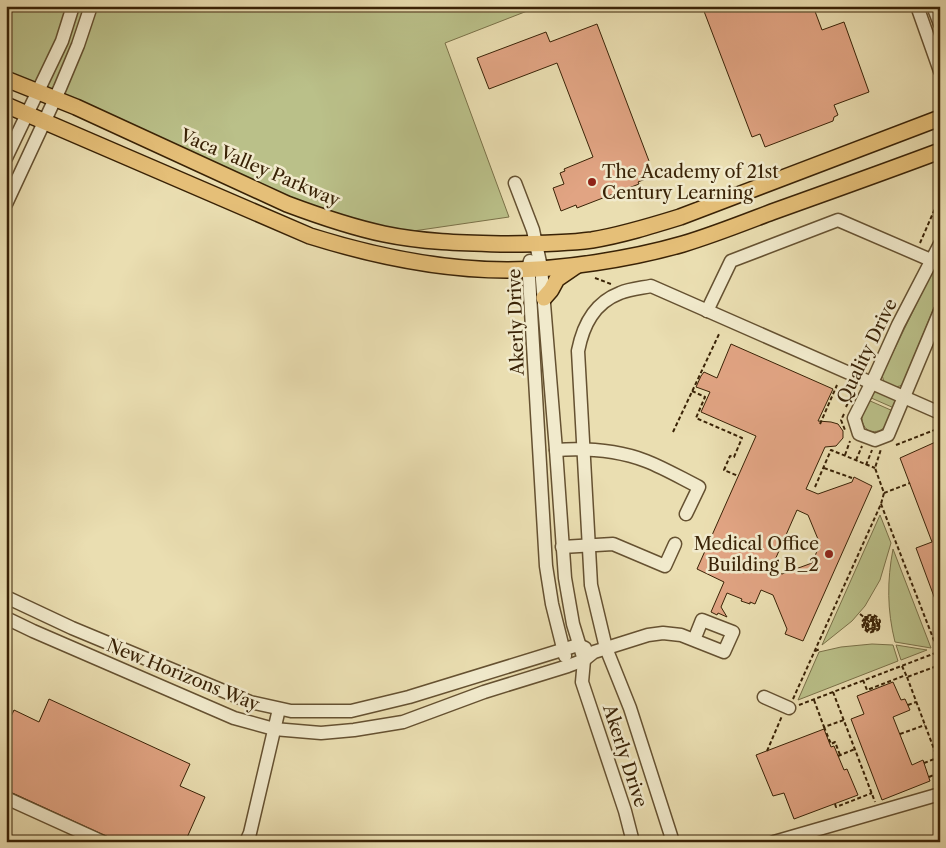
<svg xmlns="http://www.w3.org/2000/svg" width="946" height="848" font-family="'Libre Caslon Text',serif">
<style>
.green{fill:#bac089;stroke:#7a7148}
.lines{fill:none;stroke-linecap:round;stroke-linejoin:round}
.stream{stroke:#727e6b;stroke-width:2.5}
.building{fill:#e1a483;stroke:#392206;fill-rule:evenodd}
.minor-casing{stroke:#655131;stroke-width:15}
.major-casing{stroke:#392206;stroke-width:18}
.path{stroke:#392206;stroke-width:2;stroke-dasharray:4 2.5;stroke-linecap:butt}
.minor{stroke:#f1eacc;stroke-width:12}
.major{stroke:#e5bf78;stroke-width:15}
.poi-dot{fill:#8f2418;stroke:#f1eacc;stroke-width:2}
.labels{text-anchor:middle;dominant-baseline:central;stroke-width:5;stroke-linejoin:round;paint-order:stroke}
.street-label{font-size:18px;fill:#392206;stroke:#f1eacc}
.poi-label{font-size:18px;fill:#392206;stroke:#f1eacc;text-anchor:start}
</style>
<rect width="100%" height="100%" fill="#eadeb1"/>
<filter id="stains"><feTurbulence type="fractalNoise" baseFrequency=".004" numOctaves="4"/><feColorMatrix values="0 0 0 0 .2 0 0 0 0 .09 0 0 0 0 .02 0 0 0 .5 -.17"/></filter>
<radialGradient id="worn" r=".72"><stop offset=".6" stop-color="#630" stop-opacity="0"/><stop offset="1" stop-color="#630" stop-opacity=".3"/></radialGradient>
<g class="green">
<polygon points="6,6 540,6 445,43 509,217 386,235 287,204 6,80"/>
<polygon points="936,269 940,269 940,293 903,383 900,386 895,387 884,382 882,375 932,272"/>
<polygon points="874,390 897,400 894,408 869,397"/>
<path d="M868 400 893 411C887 423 885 434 869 431 857 422 863 412 868 400Z"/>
<polygon points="880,515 891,543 880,580 865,606 852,621 822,645"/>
<path d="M893 549 931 648 895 642C887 610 887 581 893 549Z"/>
<polygon points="872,644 893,645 898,661 798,700 819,652 841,647"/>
<polygon points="896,645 927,650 901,660"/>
</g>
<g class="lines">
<polyline class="stream" points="935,842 940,841"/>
</g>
<g class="building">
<polygon points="702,6 813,6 822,30 844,22 869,92 834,105 838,115 834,117 833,121 765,147 760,134 752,137"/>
<polygon points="597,24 649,161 647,162 653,176 638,182 639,184 577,208 576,205 561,211 553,188 564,184 560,173 565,171 564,169 593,157 557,63 489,89 477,58 546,32 550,42"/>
<path d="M731 344 833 389 818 421 831 422 838 424 843 431V438L836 446 825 447 806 489 818 494 852 482 854 477 872 486 803 641 785 634 787 629 773 595 761 590 755 604 750 602V604L741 601 742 599 727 593 721 607 727 617 718 613 717 615 711 612 724 582 697 569 756 436 701 412 710 392 696 387 701 376 704 372 717 378ZM797 510 808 515 820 544 812 563 782 574 771 569Z"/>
<polygon points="940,440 940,610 939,610 916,548 932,542 900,458"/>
<polygon points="893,682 901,700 905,699 910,710 893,717 912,765 923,760 930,781 882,800 851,719 864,714 857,696"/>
<polygon points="49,699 190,764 180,786 205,797 185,842 119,842 6,790 6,727 14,710 39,722"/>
<polygon points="824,729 831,747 834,746 844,770 847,769 858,795 794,819 784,793 773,796 756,755"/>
</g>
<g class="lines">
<g class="minor-casing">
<g id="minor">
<polyline points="917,6 940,71"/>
<polyline points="933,6 940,24"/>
<polyline points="6,158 62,41 73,6"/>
<polyline points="515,183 533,230 541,267 556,450 565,578 573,624 584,660 582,682 625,811 633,842"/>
<polyline points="6,204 60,88 78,45 91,6"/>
<polyline points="940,244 898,325 875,376 854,418 859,434 875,440 888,435 940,311"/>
<polyline points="530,261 528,269 529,277 546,566 552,604 565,656"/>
<polyline points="707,311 731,261 838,220 940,264"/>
<path d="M556 450C587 448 617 450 646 461 664 468 681 478 699 487L686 514"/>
<polyline points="562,547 613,544 665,566 675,544"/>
<polyline points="6,597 72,628 250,702 291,711 351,711 409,697 578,645 585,648"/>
<polyline points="6,618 33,631 234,718 274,729 321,733 354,730 403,722 484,692 568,666 584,660 594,652 648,635 663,633 681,635 724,652 733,632 702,620 694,640"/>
<polyline points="764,697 789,708"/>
<polyline points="6,798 103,842"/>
<polyline points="246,842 250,833 279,709"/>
<path d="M673 842 630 708 606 648 591 585 578 351C583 325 594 303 620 293 629 289 641 288 651 286L940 413"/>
<polyline points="774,842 940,794"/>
</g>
</g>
<g class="major-casing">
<g id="major">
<path d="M6 79 76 107 287 204C319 216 351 227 384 234 422 242 462 243 501 244 531 244 562 244 592 240 622 235 651 226 680 217L940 118"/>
<path d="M6 105 310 236C374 256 440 270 507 270 561 270 631 259 683 244 713 235 743 223 772 212 828 192 884 172 940 151"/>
<polyline points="544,298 551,290 557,279 576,266"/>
</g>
</g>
<g class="path">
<path d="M157 6C165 11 170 14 177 6"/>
<polyline points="920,243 940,197"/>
<polyline points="595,278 611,284"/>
<polyline points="692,391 705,397 696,418 742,438 734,457 730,456 724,470 738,476"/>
<polyline points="846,407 853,392"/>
<polyline points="844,414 841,420 845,430"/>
<polyline points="820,424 837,385"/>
<polyline points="673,432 720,332"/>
<polyline points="896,445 937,429"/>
<polyline points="845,455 850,441"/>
<polyline points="856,460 862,446"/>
<polyline points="866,465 872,450"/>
<polyline points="824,468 852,478"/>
<polyline points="815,487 831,450 875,468"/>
<polyline points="884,493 910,483"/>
<polyline points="881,504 940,656"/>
<path d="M860 614 866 619 870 617 875 618 876 617H865C871 613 877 615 880 621L879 629V622L876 619 878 622 877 628 873 630H867L871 632 877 629 878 630 869 633 863 628 862 622 864 619V626L866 629 865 620 868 629 875 628 868 627 867 622 869 626 874 625V621H870V619L874 620 875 626 877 625V622L874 619 867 620 870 622H873V625L871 624"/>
<polyline points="815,651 820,649"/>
<polyline points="902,666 907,677 940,665"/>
<polyline points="907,677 940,765"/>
<polyline points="863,680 867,690 906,675"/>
<polyline points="833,692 875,802"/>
<polyline points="793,699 881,504 884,493 875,468 881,449"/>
<polyline points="814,700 824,727 844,720"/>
<polyline points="799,705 938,652"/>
<polyline points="908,705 916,702"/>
<polyline points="824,727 831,744 835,742 840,755"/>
<polyline points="900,734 925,725"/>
<polyline points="767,751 782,716"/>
<polyline points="838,756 855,749"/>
<polyline points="924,763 937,758"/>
<polyline points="929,777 940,772"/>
<polyline points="835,804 836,807 872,793"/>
</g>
<use href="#minor" class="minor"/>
<use href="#major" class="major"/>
</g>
<g class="poi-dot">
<circle cx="592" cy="182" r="5"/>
<circle cx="829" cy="554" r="5"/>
</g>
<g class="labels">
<g class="street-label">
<text transform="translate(260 168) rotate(23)">Vaca Valley Parkway</text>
<text transform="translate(516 322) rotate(-92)">Akerly Drive</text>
<text transform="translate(867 351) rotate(-64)">Quality Drive</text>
<text transform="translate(183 675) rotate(22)">New Horizons Way</text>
<text transform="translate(625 756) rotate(72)">Akerly Drive</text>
</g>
<g class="poi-label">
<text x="602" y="172">The Academy of 21st<tspan x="602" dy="21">Century Learning</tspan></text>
<text x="819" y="544" text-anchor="end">Medical Office<tspan x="819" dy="21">Building B_2</tspan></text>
</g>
</g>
<rect width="946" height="848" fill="none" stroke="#eadeb1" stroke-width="25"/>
<rect x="8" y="8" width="931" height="833" fill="none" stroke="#392206" stroke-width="2.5"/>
<rect x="12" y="12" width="921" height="823" fill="none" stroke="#392206"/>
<rect width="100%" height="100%" filter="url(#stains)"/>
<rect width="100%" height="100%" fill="url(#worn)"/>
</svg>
